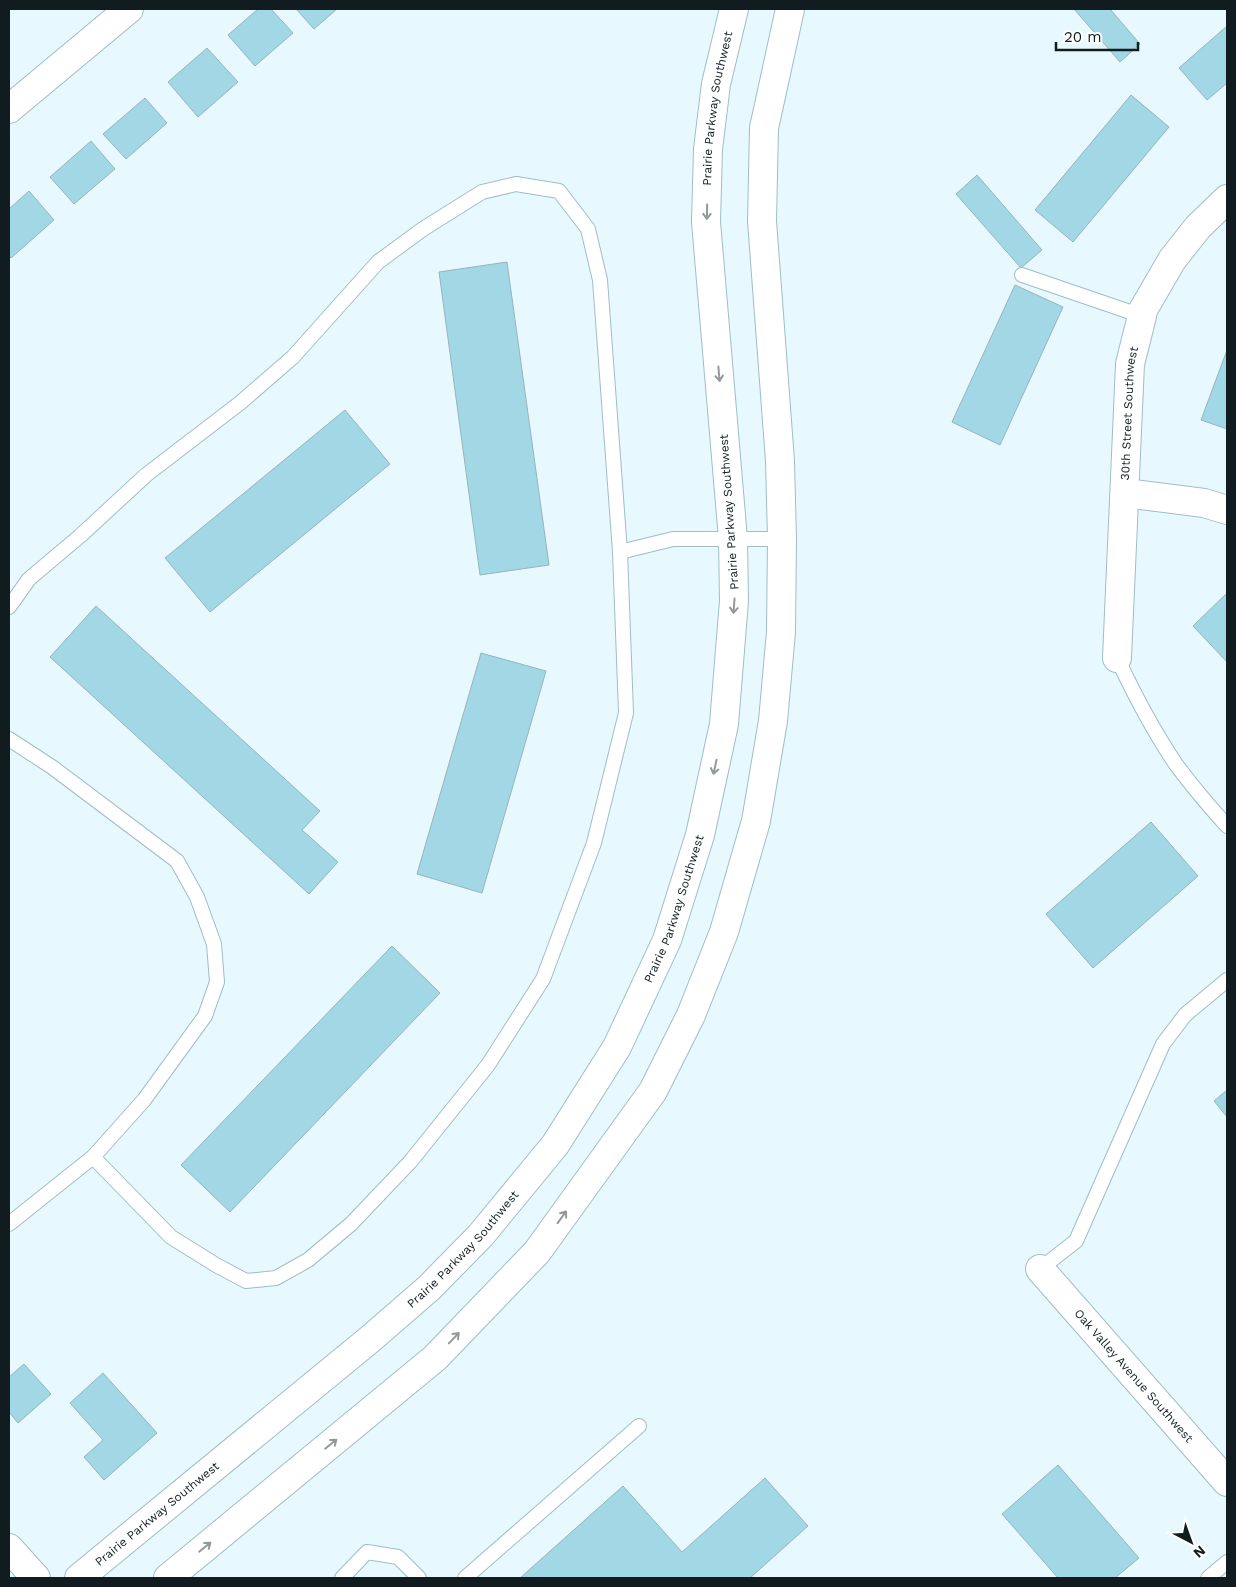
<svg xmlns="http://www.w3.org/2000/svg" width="1236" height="1587" font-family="'Work Sans',sans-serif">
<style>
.building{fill:#a2d7e6;stroke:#96b4bc}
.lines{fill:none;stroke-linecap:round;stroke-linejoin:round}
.service-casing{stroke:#9fbdc6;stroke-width:16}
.minor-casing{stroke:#9fbdc6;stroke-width:30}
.tertiary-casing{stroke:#9fbdc6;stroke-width:30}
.service{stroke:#fff;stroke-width:14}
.minor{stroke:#fff;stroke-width:28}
.tertiary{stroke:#fff;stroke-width:28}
.oneway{stroke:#93999a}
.labels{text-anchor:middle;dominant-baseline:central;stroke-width:4.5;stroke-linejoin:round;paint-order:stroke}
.street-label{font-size:12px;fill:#101c1f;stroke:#fff}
</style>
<rect width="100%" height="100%" fill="#e7f9ff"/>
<g class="building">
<polygon points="258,9 271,9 293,33 255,66 228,35"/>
<polygon points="296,9 337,9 314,29"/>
<polygon points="1074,9 1110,9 1140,44 1120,62"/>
<polygon points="1227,26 1227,83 1207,100 1179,68"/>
<polygon points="207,48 238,82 198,117 168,82"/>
<polygon points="1131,95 1169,127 1073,242 1035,210"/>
<polygon points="145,98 167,123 126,159 103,134"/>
<polygon points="91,141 115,169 74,204 50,177"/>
<polygon points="977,175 1042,250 1021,268 956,194"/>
<polygon points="29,191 54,220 11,258 9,255 9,209"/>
<polygon points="507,262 549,565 480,575 439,272"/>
<polygon points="1015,285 1063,307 1000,445 952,422"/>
<polygon points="1227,350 1227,429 1201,420"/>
<polygon points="345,410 390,464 210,612 165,558"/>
<polygon points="1227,593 1227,662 1193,626"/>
<polygon points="96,606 320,811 302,830 338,862 309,894 50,657"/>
<polygon points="481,653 546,671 482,893 417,874"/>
<polygon points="1151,822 1198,876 1093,968 1046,914"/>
<polygon points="392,946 440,993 230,1212 181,1165"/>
<polygon points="1227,1090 1227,1117 1214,1101"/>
<polygon points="24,1364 51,1394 18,1423 9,1412 9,1377"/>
<polygon points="103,1373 157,1433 104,1480 84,1457 103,1440 70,1403"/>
<polygon points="1058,1465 1139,1558 1115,1578 1058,1578 1002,1514"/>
<polygon points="765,1478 808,1526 750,1578 520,1578 623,1486 682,1552"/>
</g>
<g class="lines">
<g class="service-casing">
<g id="service">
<polyline points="1022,275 1142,316"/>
<polyline points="9,607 29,579 80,536 146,475 240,403 293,357 378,262 423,229 482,192 516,184 559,191 588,229 600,280 620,552 673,539 782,539"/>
<path d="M1117 658C1134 694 1153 730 1175 763 1191 785 1209 806 1227 826"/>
<polyline points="9,739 52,767 177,861 197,897 214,944 217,982 205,1016 144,1100 93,1157 9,1224"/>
<polyline points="93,1157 171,1237 216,1265 246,1281 276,1278 308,1260 351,1224 410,1162 488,1065 543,979 594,843 626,713 620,552"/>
<polyline points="1040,1269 1076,1241 1163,1044 1185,1015 1227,980"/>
<polyline points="342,1578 367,1552 398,1557 419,1578"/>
<polyline points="465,1578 639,1426"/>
<polyline points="1208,1578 1227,1562"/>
</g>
</g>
<g class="minor-casing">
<g id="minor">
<polyline points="9,109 129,9"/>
<polyline points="1125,493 1204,503 1227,510"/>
<path id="s1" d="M1117 658 1130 364 1142 316 1143 310 1172 260 1198 227 1227 199"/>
<path id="s2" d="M1040 1269 1227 1482"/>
</g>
</g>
<g class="tertiary-casing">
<g id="tertiary">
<polyline points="9,1548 36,1578"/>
<path id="s3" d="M79 1578 369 1340 429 1288 481 1235 555 1145 617 1047 667 940 700 835 724 724 734 601 733 539 706 222 708 149 716 84 734 9"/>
<polyline points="168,1578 435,1358 537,1252 653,1091 691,1015 724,932 756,821 773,721 781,632 782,539 780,461 762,221 764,128 790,9"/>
</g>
</g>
<use href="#service" class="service"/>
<use href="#minor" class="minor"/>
<use href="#tertiary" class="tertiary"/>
</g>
<defs><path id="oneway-shaft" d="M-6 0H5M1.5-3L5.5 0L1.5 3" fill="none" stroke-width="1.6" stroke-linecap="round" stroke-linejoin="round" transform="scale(1.25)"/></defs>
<g class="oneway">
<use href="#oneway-shaft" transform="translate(707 212) rotate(91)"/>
<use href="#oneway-shaft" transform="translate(719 374) rotate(85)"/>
<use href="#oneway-shaft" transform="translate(734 606) rotate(94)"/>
<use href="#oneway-shaft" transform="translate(715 767) rotate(102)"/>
<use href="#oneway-shaft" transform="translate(562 1217) rotate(-54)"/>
<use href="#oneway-shaft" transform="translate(454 1338) rotate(-46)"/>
<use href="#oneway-shaft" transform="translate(331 1444) rotate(-39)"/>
<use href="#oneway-shaft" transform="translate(205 1547) rotate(-39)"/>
</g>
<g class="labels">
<g class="street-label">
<text stroke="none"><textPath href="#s3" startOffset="1721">Prairie Parkway Southwest</textPath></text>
<text stroke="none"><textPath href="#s1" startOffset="245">30th Street Southwest</textPath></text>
<text transform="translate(729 512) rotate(-94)">Prairie Parkway Southwest</text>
<text stroke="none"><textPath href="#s3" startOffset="911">Prairie Parkway Southwest</textPath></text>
<text stroke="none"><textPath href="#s3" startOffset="506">Prairie Parkway Southwest</textPath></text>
<text stroke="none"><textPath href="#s2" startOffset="142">Oak Valley Avenue Southwest</textPath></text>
<text stroke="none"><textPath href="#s3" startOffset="101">Prairie Parkway Southwest</textPath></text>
</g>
</g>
<rect width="1236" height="1587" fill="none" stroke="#101c1f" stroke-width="20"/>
<g transform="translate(1191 1542) rotate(139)" stroke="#ffffff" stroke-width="4" paint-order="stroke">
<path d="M0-4L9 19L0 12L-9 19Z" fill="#101c1f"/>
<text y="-8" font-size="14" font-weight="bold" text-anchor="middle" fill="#101c1f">N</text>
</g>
<path d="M1056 42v8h82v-8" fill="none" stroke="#101c1f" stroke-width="2.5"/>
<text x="1064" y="42" font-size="15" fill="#101c1f" stroke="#ffffff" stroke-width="4" paint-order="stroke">20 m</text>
</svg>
